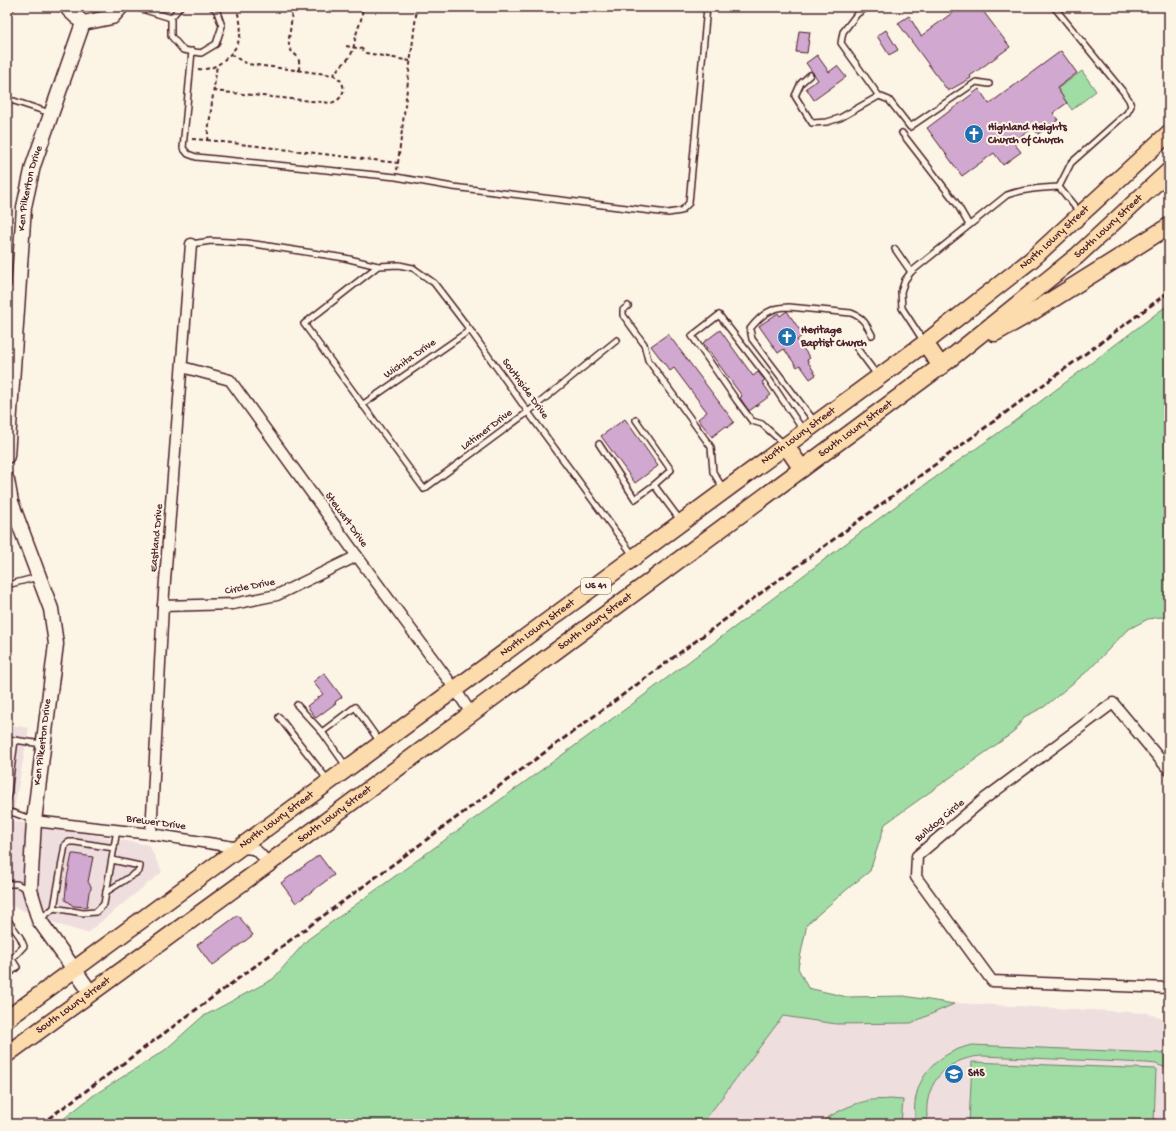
<svg xmlns="http://www.w3.org/2000/svg" width="1176" height="1131" font-family="'Gochi Hand',sans-serif">
<style>
.built{fill:#efdede}
.green{fill:#9fdda5;stroke:#747e68}
.building{fill:#d1a8cf;stroke:#4a1f2b}
.lines{fill:none;stroke-linecap:round;stroke-linejoin:round}
.lane-casing{stroke:#4a1f2b;stroke-width:8}
.street-casing{stroke:#4a1f2b;stroke-width:13}
.secondary-casing{stroke:#4a1f2b;stroke-width:17}
.primary-casing{stroke:#4a1f2b;stroke-width:19}
.path{stroke:#4a1f2b;stroke-width:2;stroke-dasharray:4 3;stroke-linecap:butt}
.lane{stroke:#fcf5e5;stroke-width:5}
.street{stroke:#fcf5e5;stroke-width:10}
.secondary{stroke:#fcf5e5;stroke-width:14}
.primary{stroke:#fcdcac;stroke-width:16}
.rail{stroke:#4a1f2b;stroke-width:3;stroke-dasharray:6 3;stroke-linecap:butt}
.labels{text-anchor:middle;dominant-baseline:central;stroke-width:4;stroke-linejoin:round;paint-order:stroke}
.shield{fill:#fcf5e5;stroke:#7f5f63;stroke-width:1}
.shield-label{font-size:10px;font-weight:bold;fill:#4a1f2b}
.poi-label{font-size:11px;font-weight:bold;fill:#4a1f2b;stroke:#fcf5e5;text-anchor:start}
.street-label{font-size:11px;fill:#4a1f2b;stroke:#fcf5e5}
</style>
<rect width="100%" height="100%" fill="#fcf5e5"/>
<filter id="ink" filterUnits="userSpaceOnUse"><feTurbulence type="fractalNoise" baseFrequency=".025" numOctaves="2"/><feDisplacementMap in="SourceGraphic" scale="8" xChannelSelector="R" yChannelSelector="G"/><feConvolveMatrix kernelMatrix="1 2 1 2 8 2 1 2 1" color-interpolation-filters="sRGB"/></filter>
<g filter="url(#ink)">
<g class="built">
<polygon points="7,724 29,728 12,821 149,845 162,872 87,933 62,926 7,904"/>
<polygon points="956,1003 1148,1013 1169,1022 1169,1124 702,1124 783,1016 836,1024 911,1023"/>
</g>
<g class="green">
<polygon points="1082,71 1096,91 1072,110 1057,89"/>
<polygon points="1165,307 1169,307 1169,620 1161,617 1148,619 1127,630 1090,669 1044,707 1024,717 1014,732 885,824 870,871 851,886 807,924 798,968 808,988 847,997 904,996 954,1004 911,1023 836,1024 783,1016 702,1124 57,1124 94,1095 165,1050 202,1017 273,979 307,940 631,705 909,496 1008,426"/>
<path d="M972 1045 1158 1053 1169 1056V1069L1156 1064 1147 1063 982 1056C944 1058 921 1087 928 1124H916C908 1084 934 1053 972 1045Z"/>
<polygon points="972,1062 1156,1069 1154,1124 969,1124"/>
<path d="M890 1099 903 1100 901 1124H818C834 1113 852 1103 872 1100 878 1099 884 1100 890 1099Z"/>
</g>
<g class="building">
<polygon points="960,7 980,7 1010,47 970,76 971,78 948,91 898,23 909,16 921,36"/>
<polygon points="886,30 898,50 889,55 877,36"/>
<polygon points="799,31 810,32 807,53 796,52"/>
<polygon points="1061,51 1077,73 1057,88 1067,103 1053,113 1058,120 1038,134 1033,128 1013,142 1021,152 1003,165 994,153 962,176 927,128 979,89 989,104"/>
<polygon points="817,55 829,72 837,66 846,77 814,100 806,88 818,80 806,63"/>
<polygon points="787,311 803,335 797,340 810,358 807,360 816,375 810,379 800,365 797,367 784,349 778,353 759,326 778,313 780,316"/>
<polygon points="720,330 753,376 758,372 765,380 762,382 771,395 749,411 740,398 742,396 703,343"/>
<polygon points="668,334 734,422 727,428 726,426 712,437 698,419 707,412 674,368 670,371 651,346"/>
<polygon points="625,419 658,466 635,483 601,436"/>
<polygon points="324,673 342,697 335,702 336,703 316,718 307,706 323,694 313,682"/>
<polygon points="72,854 75,854 93,857 88,882 91,886 91,889 89,892 87,907 73,906 69,902 66,901 65,899 67,878"/>
<polygon points="319,855 334,875 296,903 281,883"/>
<polygon points="238,915 253,935 212,966 197,945"/>
</g>
<g class="lines">
<g class="lane-casing">
<g id="lane">
<polyline points="135,7 171,18"/>
<polyline points="180,7 171,18 171,36 183,50 201,53 216,44 222,26 216,9 212,7"/>
<polyline points="867,7 857,14 843,32 841,43 879,96 889,100 910,127 976,82 989,84"/>
<polyline points="1054,7 1125,94 1129,100 1131,106 1127,113 1071,163 1059,187"/>
<polyline points="7,8 12,7"/>
<polyline points="192,51 183,148 188,154 196,157 396,177 453,187 668,213 681,211 689,203 707,7"/>
<polyline points="810,75 801,83 795,96 812,123 827,122 840,118 879,96"/>
<polyline points="7,101 14,101 50,113"/>
<polyline points="902,133 957,204 969,225"/>
<polyline points="1059,187 1080,213"/>
<polyline points="191,244 211,241 248,243 345,258 378,266"/>
<polyline points="895,249 911,272"/>
<polyline points="7,289 17,290"/>
<polyline points="628,306 623,310 623,315 644,344 648,360 711,447 713,472 723,488"/>
<polyline points="617,340 528,412 424,489 304,324 378,266 399,265 413,268 434,283 470,330 528,412 633,555"/>
<path d="M924 342 902 308 901 292 905 280 911 272 1007 195C1024 189 1041 188 1059 187"/>
<polyline points="856,347 877,375"/>
<polyline points="362,405 470,330"/>
<polyline points="636,420 671,470 654,485"/>
<path d="M815 422 752 339 750 329C761 315 771 307 789 307L851 313C864 318 866 324 872 335"/>
<polyline points="599,444 635,499 654,485 680,520"/>
<polyline points="784,444 762,424 752,421 737,401 692,336 719,315 768,378 803,430"/>
<polyline points="7,585 38,577"/>
<polyline points="297,705 322,732 346,766"/>
<polyline points="279,717 327,779"/>
<polyline points="322,732 355,707 380,742"/>
<polyline points="7,739 42,744"/>
<polyline points="7,801 15,740"/>
<polyline points="7,812 14,813 33,820"/>
<polyline points="7,884 17,884 29,890"/>
<polyline points="106,892 139,871 140,866 112,860"/>
<polyline points="54,908 83,913 96,912 104,904 117,830"/>
<polyline points="7,919 20,937 24,946 12,959 17,967 7,976"/>
<polyline points="40,919 54,908 65,845 69,842 75,842 114,848"/>
</g>
</g>
<g class="street-casing">
<g id="street">
<polyline points="182,367 230,380 357,556 455,689 471,713"/>
<polyline points="163,606 233,604 277,595 357,556"/>
<polyline points="1169,770 1113,703 983,800 917,856 916,877 992,981 1169,988"/>
<path d="M34 821 151 834 240 848C257 848 258 850 268 864"/>
<polyline points="151,834 163,606 191,244"/>
</g>
</g>
<g class="secondary-casing">
<g id="secondary">
<polyline points="67,7 69,10 83,23"/>
<polyline points="83,23 112,17 121,7"/>
<path id="s1" d="M7 456 24 207 33 166 83 23"/>
<polyline points="7,480 11,502 51,609 56,644 34,821 30,890 39,920 91,993"/>
</g>
</g>
<g class="primary-casing">
<g id="primary">
<polyline points="995,333 1034,311 1169,226"/>
<polyline points="925,343 941,366"/>
<polyline points="786,446 802,469"/>
<path id="s2" d="M7 1019 925 343 1031 260 1169 133"/>
<path id="s3" d="M7 1054 91 993 268 864 941 366 1077 256 1169 171"/>
</g>
</g>
<g class="path">
<path d="M290 7C294 20 288 33 289 46 290 52 295 53 298 58 300 62 299 67 299 71"/>
<polyline points="266,10 267,7"/>
<polyline points="346,46 362,49 366,53 410,61"/>
<path d="M231 54 240 60 248 64 334 75C337 68 343 65 348 59 354 52 354 43 356 35 359 24 363 19 362 7"/>
<path d="M198 69C208 70 216 67 224 60 242 46 245 27 235 7"/>
<path d="M213 91 331 103C346 99 348 83 334 75"/>
<polyline points="192,139 207,140 217,65"/>
<polyline points="207,140 398,163 397,170"/>
<polyline points="398,163 417,7"/>
</g>
<use href="#lane" class="lane"/>
<use href="#street" class="street"/>
<use href="#secondary" class="secondary"/>
<use href="#primary" class="primary"/>
<polyline class="rail" points="41,1124 1169,292"/>
</g>
</g>
<defs>
<g id="church-disc" transform="scale(1)"><circle r="9.5" fill="#1f6fb2" stroke="#fcf5e5"/><path d="M-1.2-6h2.4v3.5h3.3v2.4h-3.3V6h-2.4V-.1h-3.3v-2.4h3.3Z" fill="#fff"/></g>
<g id="school-disc" transform="scale(1)"><circle r="9.5" fill="#1f6fb2" stroke="#fcf5e5"/><path d="M0-5L7-2L0 1L-7-2ZM-4 1L0 2.5L4 1V4Q0 6-4 4Z" fill="#fff"/></g>
</defs>
<g fill-rule="evenodd">
<use href="#church-disc" x="974" y="134"/>
<use href="#church-disc" x="787" y="337"/>
<use href="#school-disc" x="954" y="1074"/>
</g>
<g class="labels">
<rect class="shield" x="581" y="578" width="30" height="16" rx="3"/>
<g class="shield-label">
<text x="596" y="586">US 41</text>
</g>
<g class="poi-label">
<text x="988" y="128">Highland Heights<tspan x="988" dy="13">Church of Church</tspan></text>
<text x="801" y="331">Heritage<tspan x="801" dy="13">Baptist Church</tspan></text>
<text x="968" y="1074">SHS</text>
</g>
<g class="street-label">
<text stroke="none"><textPath href="#s1" startOffset="269">Ken Pilkerton Drive</textPath></text>
<text stroke="none"><textPath href="#s3" startOffset="1378">South Lowry Street</textPath></text>
<text stroke="none"><textPath href="#s2" startOffset="1307">North Lowry Street</textPath></text>
<text transform="translate(410 359) rotate(-35)">Wichita Drive</text>
<text transform="translate(525 389) rotate(54)">Southside Drive</text>
<text stroke="none"><textPath href="#s3" startOffset="1054">South Lowry Street</textPath></text>
<text transform="translate(487 430) rotate(-37)">Latimer Drive</text>
<text stroke="none"><textPath href="#s2" startOffset="983">North Lowry Street</textPath></text>
<text transform="translate(346 520) rotate(54)">Stewart Drive</text>
<text transform="translate(157 538) rotate(-85)">Eastland Drive</text>
<text transform="translate(250 587) rotate(-11)">Circle Drive</text>
<text stroke="none"><textPath href="#s3" startOffset="730">South Lowry Street</textPath></text>
<text stroke="none"><textPath href="#s2" startOffset="659">North Lowry Street</textPath></text>
<text transform="translate(43 742) rotate(-83)">Ken Pilkerton Drive</text>
<text stroke="none"><textPath href="#s3" startOffset="406">South Lowry Street</textPath></text>
<text stroke="none"><textPath href="#s2" startOffset="335">North Lowry Street</textPath></text>
<text transform="translate(940 821) rotate(-40)">Bulldog Circle</text>
<text transform="translate(156 823) rotate(8)">Brewer Drive</text>
<text stroke="none"><textPath href="#s3" startOffset="82">South Lowry Street</textPath></text>
</g>
</g>
<rect width="1176" height="1131" fill="none" stroke="#fcf5e5" stroke-width="24"/>
<rect x="12" y="12" width="1152" height="1107" fill="none" stroke="#4a1f2b" stroke-width="1.5" filter="url(#ink)"/>
</svg>
